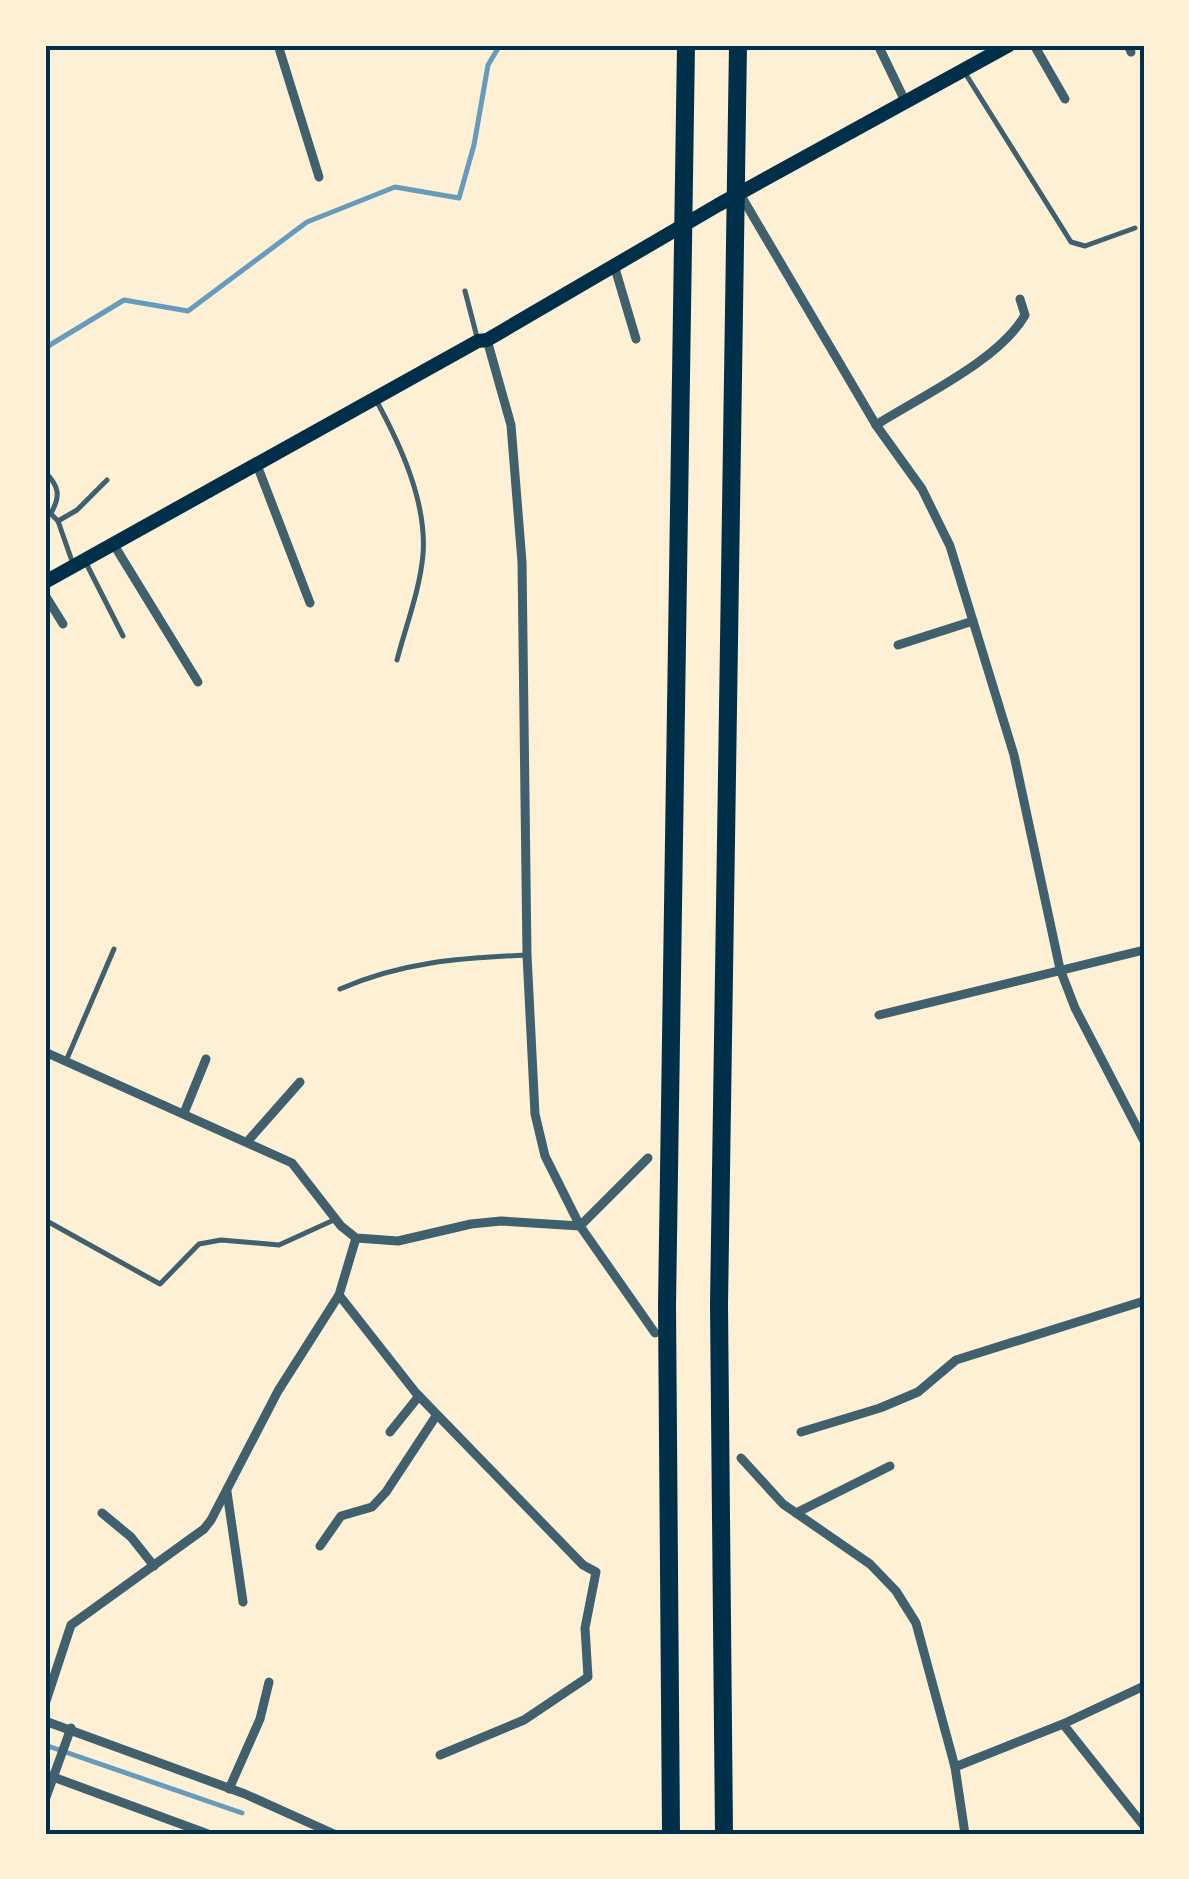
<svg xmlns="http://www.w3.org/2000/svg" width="1189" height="1879" font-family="Karla,sans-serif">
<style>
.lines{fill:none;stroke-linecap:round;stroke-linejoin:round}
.stream{stroke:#669bbc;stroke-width:5}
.service{stroke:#3f606c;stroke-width:5}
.minor{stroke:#3f606c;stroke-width:9}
.primary{stroke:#003049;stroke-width:14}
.motorway{stroke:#003049;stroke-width:18}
.neatline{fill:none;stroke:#003049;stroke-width:4}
</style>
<rect width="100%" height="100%" fill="#fdf0d5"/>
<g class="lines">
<g class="stream">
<polyline points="45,348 124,300 188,311 307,222 395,187 459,198 474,145 488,65 500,45"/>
<polyline points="45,1745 242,1813"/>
</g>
<g class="service">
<polyline points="965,73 1071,242 1085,246 1135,228"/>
<polyline points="465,291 478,341"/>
<path d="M376 400C400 444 427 502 423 554 420 590 406 625 397 660"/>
<path d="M45 472C59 486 61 496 51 513"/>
<polyline points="45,508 58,521 73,564"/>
<polyline points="58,521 77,510 107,480"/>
<polyline points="86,563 123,636"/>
<path d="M340 989C402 962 459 958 527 955"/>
<polyline points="66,1061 114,949"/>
<polyline points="45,1220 160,1284 199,1244 221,1240 279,1245 336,1219"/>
</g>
<g class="minor">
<polyline points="278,45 319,177"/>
<polyline points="878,45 906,103"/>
<polyline points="1034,45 1065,99"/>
<polyline points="1128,45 1131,52"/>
<polyline points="740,194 876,425 922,489 950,546 1014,755 1060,969 1075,1008 1144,1141"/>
<polyline points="614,265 636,339"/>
<polyline points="487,340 511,425 522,562 527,955 535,1114 545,1156 580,1226 655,1333"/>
<path d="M876 425C920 397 1000 360 1025 315L1020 299"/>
<polyline points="257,465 310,603"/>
<polyline points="114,545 198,682"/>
<polyline points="45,595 63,624"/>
<polyline points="898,645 973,621"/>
<polyline points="879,1015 1144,950"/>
<polyline points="45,1052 292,1163 341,1226 356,1238 398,1241 471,1224 501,1221 580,1226 648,1158"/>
<polyline points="184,1113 206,1059"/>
<polyline points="247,1142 300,1082"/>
<polyline points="339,1295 416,1393 583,1565 596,1572 585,1628 588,1677 524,1720 440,1755"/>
<polyline points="390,1432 419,1396"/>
<polyline points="801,1432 880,1408 918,1392 956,1360 1144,1301"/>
<polyline points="741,1458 783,1504 870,1564 896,1591 916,1623 955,1767 965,1834"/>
<polyline points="227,1492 243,1602"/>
<polyline points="102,1513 131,1537 154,1566"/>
<polyline points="796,1513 890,1466"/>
<polyline points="320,1546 341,1516 372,1507 386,1492 436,1416"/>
<polyline points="45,1704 71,1625 204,1529 211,1520 278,1391 339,1295 356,1238"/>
<polyline points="45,1721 245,1794 334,1834"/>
<polyline points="1063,1724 1144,1826"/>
<polyline points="955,1767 1063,1724 1144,1686"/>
<polyline points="45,1774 208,1834"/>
<polyline points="229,1789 260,1719 269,1682"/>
<polyline points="45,1800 71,1728"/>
</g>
<polyline class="primary" points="45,582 478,341 487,340 718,205 1009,45"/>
<g class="motorway">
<polyline points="671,1834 667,1305 686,45"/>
<polyline points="724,1834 719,1305 738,45"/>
</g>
</g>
<rect width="1189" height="1879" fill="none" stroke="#fdf0d5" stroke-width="95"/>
<rect x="48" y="48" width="1094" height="1784" class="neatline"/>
</svg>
